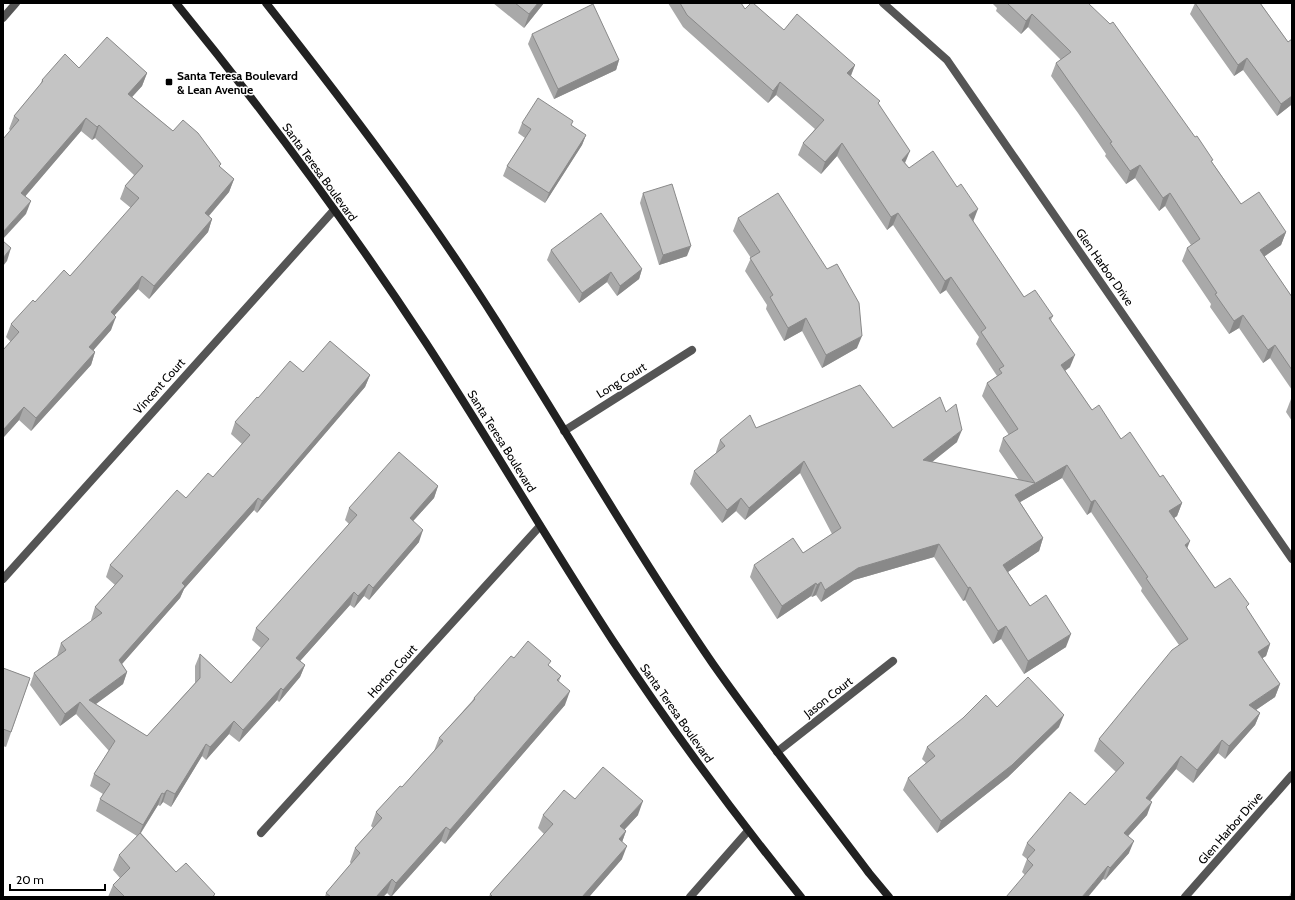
<svg xmlns="http://www.w3.org/2000/svg" width="1295" height="900" font-family="Cabin,sans-serif">
<style>
.lines{fill:none;stroke-linecap:round;stroke-linejoin:round}
.minor{stroke:#555;stroke-width:8}
.tertiary{stroke:#555;stroke-width:8}
.secondary{stroke:#222;stroke-width:8}
.wall{fill:#a9a9a9}
.shaded-wall{fill:#898989}
.building{fill:#c4c4c4;stroke:#898989}
.poi-dot{fill:#000;stroke:#fff;stroke-width:1.5}
.labels{text-anchor:middle;dominant-baseline:central;stroke-width:3;stroke-linejoin:round;paint-order:stroke}
.poi-label{font-size:12px;font-weight:bold;fill:#000;stroke:#fff;text-anchor:start}
.street-label{font-size:12px;fill:#000;stroke:#fff}
</style>
<rect width="100%" height="100%" fill="#fff"/>
<g class="lines">
<g class="minor">
<polyline points="883,3 947,60 1292,559"/>
<polyline points="564,431 692,350"/>
<polyline points="3,579 334,210"/>
<polyline points="777,752 893,661"/>
<polyline points="261,833 540,526"/>
<polyline points="690,897 748,831"/>
<polyline points="1185,897 1292,775"/>
</g>
<polyline class="tertiary" points="3,18 16,3"/>
<g class="secondary">
<path d="M176 3C265 112 349 226 426 343 490 441 549 543 613 641 671 729 734 814 801 897"/>
<path d="M266 3C347 106 427 211 497 322 569 436 637 553 713 664 763 735 817 804 869 873L889 897"/>
</g>
</g>
<g class="wall">
<polygon points="493,3 544,3 524,28"/>
<polygon points="668,3 741,3 745,9 784,30 855,65 851,76 878,104 905,163 909,168 973,222 1024,297 1053,316 1051,320 1070,367 1065,371 1092,410 1160,477 1182,503 1177,516 1174,518 1187,548 1215,588 1247,609 1270,644 1266,656 1262,658 1280,684 1275,697 1256,710 1260,713 1255,725 1225,759 1218,753 1193,783 1176,769 1150,801 1147,815 1128,836 1129,853 1105,880 1103,879 1025,875 1022,872 1027,859 1022,855 1027,843 1085,805 1116,772 1094,751 1099,739 1179,645 1141,591 1142,588 1091,512 1087,515 1062,478 1020,502 1043,538 1039,551 1008,572 1030,606 1066,647 1024,674 1001,639 993,644 965,600 963,601 934,557 854,580 821,602 816,595 812,597 811,596 777,619 750,577 754,565 803,553 832,534 800,473 745,520 736,511 722,523 690,484 694,471 716,453 716,452 720,440 756,428 893,428 957,442 932,462 1019,480 999,451 1003,438 1009,435 982,396 987,383 997,376 976,344 979,337 946,290 940,294 893,225 887,230 837,156 821,174 798,155 803,143 815,129 776,95 768,103 683,27"/>
<polygon points="992,3 1088,3 1212,162 1241,204 1286,232 1281,245 1264,256 1292,297 1292,390 1270,358 1263,363 1239,328 1229,334 1210,307 1211,304 1182,261 1187,248 1191,245 1165,206 1159,211 1135,178 1126,184 1105,156 1106,154 1078,113 1051,76 1056,63 1061,60 1028,27 1021,34 996,11 997,8"/>
<polygon points="1195,3 1261,4 1288,42 1292,39 1292,106 1291,105 1277,116 1243,70 1234,76 1190,14"/>
<polygon points="532,34 619,60 616,70 554,99 528,44"/>
<polygon points="79,68 147,73 142,86 132,97 173,131 220,167 234,179 229,192 209,216 212,219 208,232 149,299 138,289 114,315 111,330 93,350 95,352 91,365 31,431 19,420 3,438 3,350 11,342 6,337 11,324 35,302 70,276 131,208 120,199 125,186 134,175 95,138 92,140 81,131 25,196 26,214 10,130 9,129 14,116 40,85 42,80"/>
<polygon points="522,123 572,126 586,135 582,145 545,203 503,176 507,166 525,138 518,133"/>
<polygon points="643,193 687,256 659,265 640,203"/>
<polygon points="738,218 857,348 822,368 802,331 784,341 766,309 767,305 745,271 751,258 733,231"/>
<polygon points="551,250 642,269 639,279 617,296 607,282 579,303 547,260"/>
<polygon points="303,372 370,375 365,387 257,513 254,510 184,589 180,598 122,664 127,672 123,684 95,704 147,736 195,683 195,666 200,654 231,683 261,648 252,640 256,628 349,524 345,520 349,508 438,486 434,498 413,521 419,542 369,600 364,596 354,608 350,605 300,661 305,665 300,677 279,702 277,700 239,742 229,734 206,760 202,756 171,807 163,802 160,806 158,805 141,833 176,872 215,894 214,897 108,897 113,885 120,878 113,870 119,855 137,836 96,811 100,799 103,794 90,786 94,774 109,751 76,714 60,726 30,685 34,673 57,656 61,643 92,621 91,620 95,607 115,585 106,577 110,565 186,498 213,477 242,444 231,434 235,422 258,398"/>
<polygon points="1292,398 1292,421 1286,412 1291,399"/>
<polygon points="514,658 550,666 561,676 559,681 565,705 445,844 441,841 391,897 387,893 383,897 325,897 326,893 351,864 350,862 355,848 373,828 371,826 376,812 402,787 434,751 439,738 472,701 474,698"/>
<polygon points="3,668 30,678 6,747 3,746"/>
<polygon points="997,707 1059,727 1008,777 937,833 903,790 908,778 926,763 922,759 927,747"/>
<polygon points="575,799 638,815 624,830 626,831 622,842 622,859 589,897 489,897 490,894 544,834 538,828 543,815"/>
<polygon points="1292,891 1292,897 1289,897 1291,892"/>
</g>
<g class="shaded-wall">
<polygon points="538,3 544,3 524,28 529,14"/>
<polygon points="1032,14 1028,27 1021,34 1026,21"/>
<polygon points="1247,58 1243,70 1234,76 1238,65"/>
<polygon points="619,60 616,70 554,99 558,89"/>
<polygon points="855,65 850,77 847,73"/>
<polygon points="147,73 142,86 123,107 128,94"/>
<polygon points="780,82 776,95 768,103 773,91"/>
<polygon points="1292,96 1292,103 1291,105 1277,116 1281,104"/>
<polygon points="86,118 81,131 17,206 21,193"/>
<polygon points="99,125 95,138 92,140 97,127"/>
<polygon points="586,135 582,145 545,203 549,193"/>
<polygon points="842,143 837,156 821,174 825,162"/>
<polygon points="910,151 905,163 902,160"/>
<polygon points="1140,165 1135,178 1126,184 1130,171"/>
<polygon points="234,179 229,192 200,226 205,213"/>
<polygon points="1170,193 1165,206 1159,211 1163,198"/>
<polygon points="31,201 26,214 3,239 3,232"/>
<polygon points="978,209 973,222 969,215"/>
<polygon points="898,213 893,225 887,230 891,217"/>
<polygon points="212,219 208,232 149,299 154,286"/>
<polygon points="1286,232 1281,245 1255,263 1260,250"/>
<polygon points="691,246 687,256 659,265 663,255"/>
<polygon points="11,248 7,261 3,266 3,258"/>
<polygon points="642,269 639,279 617,296 620,286"/>
<polygon points="611,272 607,282 579,303 582,293"/>
<polygon points="142,276 138,289 106,325 111,312"/>
<polygon points="951,277 946,290 940,294 945,281"/>
<polygon points="1243,315 1239,328 1229,334 1234,321"/>
<polygon points="116,317 111,330 85,360 89,347"/>
<polygon points="806,318 802,331 784,341 788,328"/>
<polygon points="862,336 857,348 822,368 826,355"/>
<polygon points="1275,345 1270,358 1263,363 1268,350"/>
<polygon points="95,352 91,365 31,431 36,418"/>
<polygon points="1075,355 1070,367 1056,377 1061,365"/>
<polygon points="370,375 365,387 257,513 262,501"/>
<polygon points="24,407 19,420 3,438 3,430"/>
<polygon points="962,430 957,442 918,473 923,460"/>
<polygon points="804,461 800,473 745,520 749,508"/>
<polygon points="1067,465 1062,478 1010,508 1015,495"/>
<polygon points="438,486 434,498 405,530 410,518"/>
<polygon points="258,498 254,510 184,589 180,598 114,673 119,660 182,583"/>
<polygon points="741,498 736,511 722,523 727,510"/>
<polygon points="1095,500 1091,512 1087,515 1091,502"/>
<polygon points="1182,503 1177,516 1165,524 1169,511"/>
<polygon points="423,530 419,542 369,600 373,588"/>
<polygon points="1043,538 1039,551 999,578 1003,565"/>
<polygon points="1190,541 1185,554 1185,545"/>
<polygon points="939,544 934,557 854,580 821,602 825,590 858,568"/>
<polygon points="821,582 816,595 812,597 817,585"/>
<polygon points="816,583 811,596 777,619 782,606"/>
<polygon points="369,584 364,596 354,608 358,596"/>
<polygon points="970,587 965,600 963,601 968,588"/>
<polygon points="354,592 350,605 292,670 296,658"/>
<polygon points="1006,626 1001,639 993,644 998,631"/>
<polygon points="1071,634 1066,647 1024,674 1028,661"/>
<polygon points="1270,644 1266,656 1253,664 1258,652"/>
<polygon points="305,665 300,677 279,702 283,690"/>
<polygon points="127,672 123,684 88,710 89,700"/>
<polygon points="1280,684 1275,697 1244,718 1249,705"/>
<polygon points="281,688 277,700 239,742 243,730"/>
<polygon points="570,691 565,705 445,844 450,830"/>
<polygon points="80,702 76,714 60,726 65,714"/>
<polygon points="1260,713 1255,725 1225,759 1229,746"/>
<polygon points="1064,715 1059,727 1008,777 937,833 941,821"/>
<polygon points="234,721 229,734 206,760 210,747"/>
<polygon points="1222,740 1218,753 1193,783 1197,770"/>
<polygon points="206,744 202,756 171,807 175,794"/>
<polygon points="1181,756 1176,769 1142,810 1146,798"/>
<polygon points="167,790 163,802 160,806 164,794"/>
<polygon points="162,793 158,805 138,837 143,825"/>
<polygon points="643,801 638,815 615,840 620,826"/>
<polygon points="1152,802 1147,815 1120,845 1124,833"/>
<polygon points="446,827 441,841 391,897 396,883"/>
<polygon points="626,831 621,845 619,839"/>
<polygon points="1134,841 1129,853 1105,880 1110,868"/>
<polygon points="627,846 622,859 589,897 582,897"/>
<polygon points="1108,866 1103,879 1088,897 1082,897"/>
<polygon points="392,879 387,893 383,897 376,897"/>
</g>
<g class="building">
<polygon points="515,3 538,3 529,14"/>
<polygon points="680,3 741,3 745,9 751,3 753,3 784,30 797,14 855,65 847,73 880,101 878,103 910,151 902,160 909,168 933,151 957,187 961,184 978,209 969,215 1024,297 1035,290 1053,316 1049,318 1075,355 1061,365 1092,410 1099,405 1121,439 1130,432 1160,477 1163,475 1182,503 1169,511 1190,541 1185,545 1215,588 1230,578 1249,604 1246,607 1270,644 1258,652 1280,684 1249,705 1260,713 1229,746 1222,740 1197,770 1181,756 1146,798 1152,802 1124,833 1134,841 1110,868 1108,866 1082,897 1006,897 1033,865 1027,859 1035,850 1027,843 1070,792 1085,805 1124,763 1099,739 1172,650 1188,639 1146,578 1148,577 1095,500 1091,502 1067,465 1015,495 1043,538 1003,565 1030,606 1046,595 1071,634 1028,661 1006,626 998,631 970,587 968,588 939,544 858,568 825,590 821,582 817,585 816,583 782,606 754,565 793,538 803,553 841,528 804,461 749,508 741,498 727,510 694,471 725,446 720,440 750,415 756,428 860,385 893,428 940,397 946,412 956,404 962,430 923,460 1035,483 1003,438 1018,429 987,383 1002,373 999,369 1004,366 981,332 986,328 951,277 945,281 898,213 891,217 842,143 825,162 803,143 824,120 780,82 773,91 687,15"/>
<polygon points="1007,3 1088,3 1110,24 1113,22 1195,137 1197,136 1213,160 1211,161 1241,204 1259,192 1286,232 1260,250 1292,297 1292,370 1275,345 1268,350 1243,315 1234,321 1215,294 1217,293 1187,248 1200,239 1170,193 1163,198 1140,165 1130,171 1110,143 1112,142 1082,100 1056,63 1071,52 1032,14 1026,21"/>
<polygon points="1195,3 1260,3 1288,42 1292,39 1292,96 1281,104 1247,58 1238,65"/>
<polygon points="593,4 619,60 558,89 532,34"/>
<polygon points="107,37 147,73 128,94 173,131 183,120 198,133 221,164 219,166 234,179 205,213 212,219 154,286 142,276 111,312 116,317 89,347 95,352 36,418 24,407 3,430 3,350 19,332 11,324 33,300 35,302 64,270 70,276 139,198 125,186 143,166 99,125 97,127 86,118 21,193 31,201 3,232 3,139 19,120 14,116 43,81 42,80 65,54 79,68"/>
<polygon points="538,98 573,121 571,125 586,135 549,193 507,166 531,129 522,123"/>
<polygon points="672,184 691,246 663,255 643,193"/>
<polygon points="778,193 827,269 837,264 859,303 862,336 826,355 806,318 788,328 770,297 773,295 750,258 760,252 738,218"/>
<polygon points="601,213 642,269 620,286 611,272 582,293 551,250"/>
<polygon points="3,241 11,248 3,258"/>
<polygon points="330,341 370,375 262,501 258,498 182,583 185,586 119,660 127,672 89,700 147,736 200,678 200,654 231,683 269,639 256,628 357,515 349,508 399,452 438,486 410,518 423,530 373,588 369,584 358,596 354,592 296,658 305,665 283,690 281,688 243,730 234,721 210,747 206,744 175,794 167,790 164,794 162,793 143,825 100,799 110,784 94,774 115,741 80,702 65,714 34,673 66,650 61,643 102,613 95,607 123,576 110,565 177,490 186,498 208,473 213,477 250,435 235,422 257,397 258,398 290,361 303,372"/>
<polygon points="528,641 551,661 548,665 561,676 557,680 570,691 450,830 446,827 396,883 392,879 376,897 331,897 326,893 360,853 355,848 382,818 376,812 400,786 402,787 443,741 439,738 475,699 474,698 511,656 514,658"/>
<polygon points="3,668 30,678 11,732 3,729"/>
<polygon points="1028,677 1064,715 1012,765 941,821 908,778 935,756 927,747 963,718 986,695 997,707"/>
<polygon points="603,767 643,801 620,826 626,831 619,839 627,846 582,897 493,897 490,894 553,824 543,815 564,790 575,799"/>
<polygon points="140,833 176,872 186,863 215,894 212,897 125,897 113,885 130,868 119,855"/>
</g>
<rect class="poi-dot" x="165" y="78" width="8" height="8" rx="2"/>
<g class="labels">
<g class="poi-label">
<text x="177" y="75">Santa Teresa Boulevard<tspan x="177" dy="14">&amp; Lean Avenue</tspan></text>
</g>
<g class="street-label">
<text transform="translate(320 172) rotate(54)">Santa Teresa Boulevard</text>
<text transform="translate(1105 267) rotate(55)">Glen Harbor Drive</text>
<text transform="translate(621 380) rotate(-32)">Long Court</text>
<text transform="translate(159 386) rotate(-48)">Vincent Court</text>
<text transform="translate(502 441) rotate(58)">Santa Teresa Boulevard</text>
<text transform="translate(392 671) rotate(-48)">Horton Court</text>
<text transform="translate(828 697) rotate(-38)">Jason Court</text>
<text transform="translate(677 713) rotate(55)">Santa Teresa Boulevard</text>
<text transform="translate(1230 828) rotate(-49)">Glen Harbor Drive</text>
</g>
</g>
<rect width="1295" height="900" fill="none" stroke="#000000" stroke-width="8"/>
<path d="M10 884v6h95v-6" fill="none" stroke="#000000" stroke-width="2"/>
<text x="16" y="884" font-size="12" fill="#000000" stroke="#ffffff" stroke-width="3" paint-order="stroke">20 m</text>
</svg>
